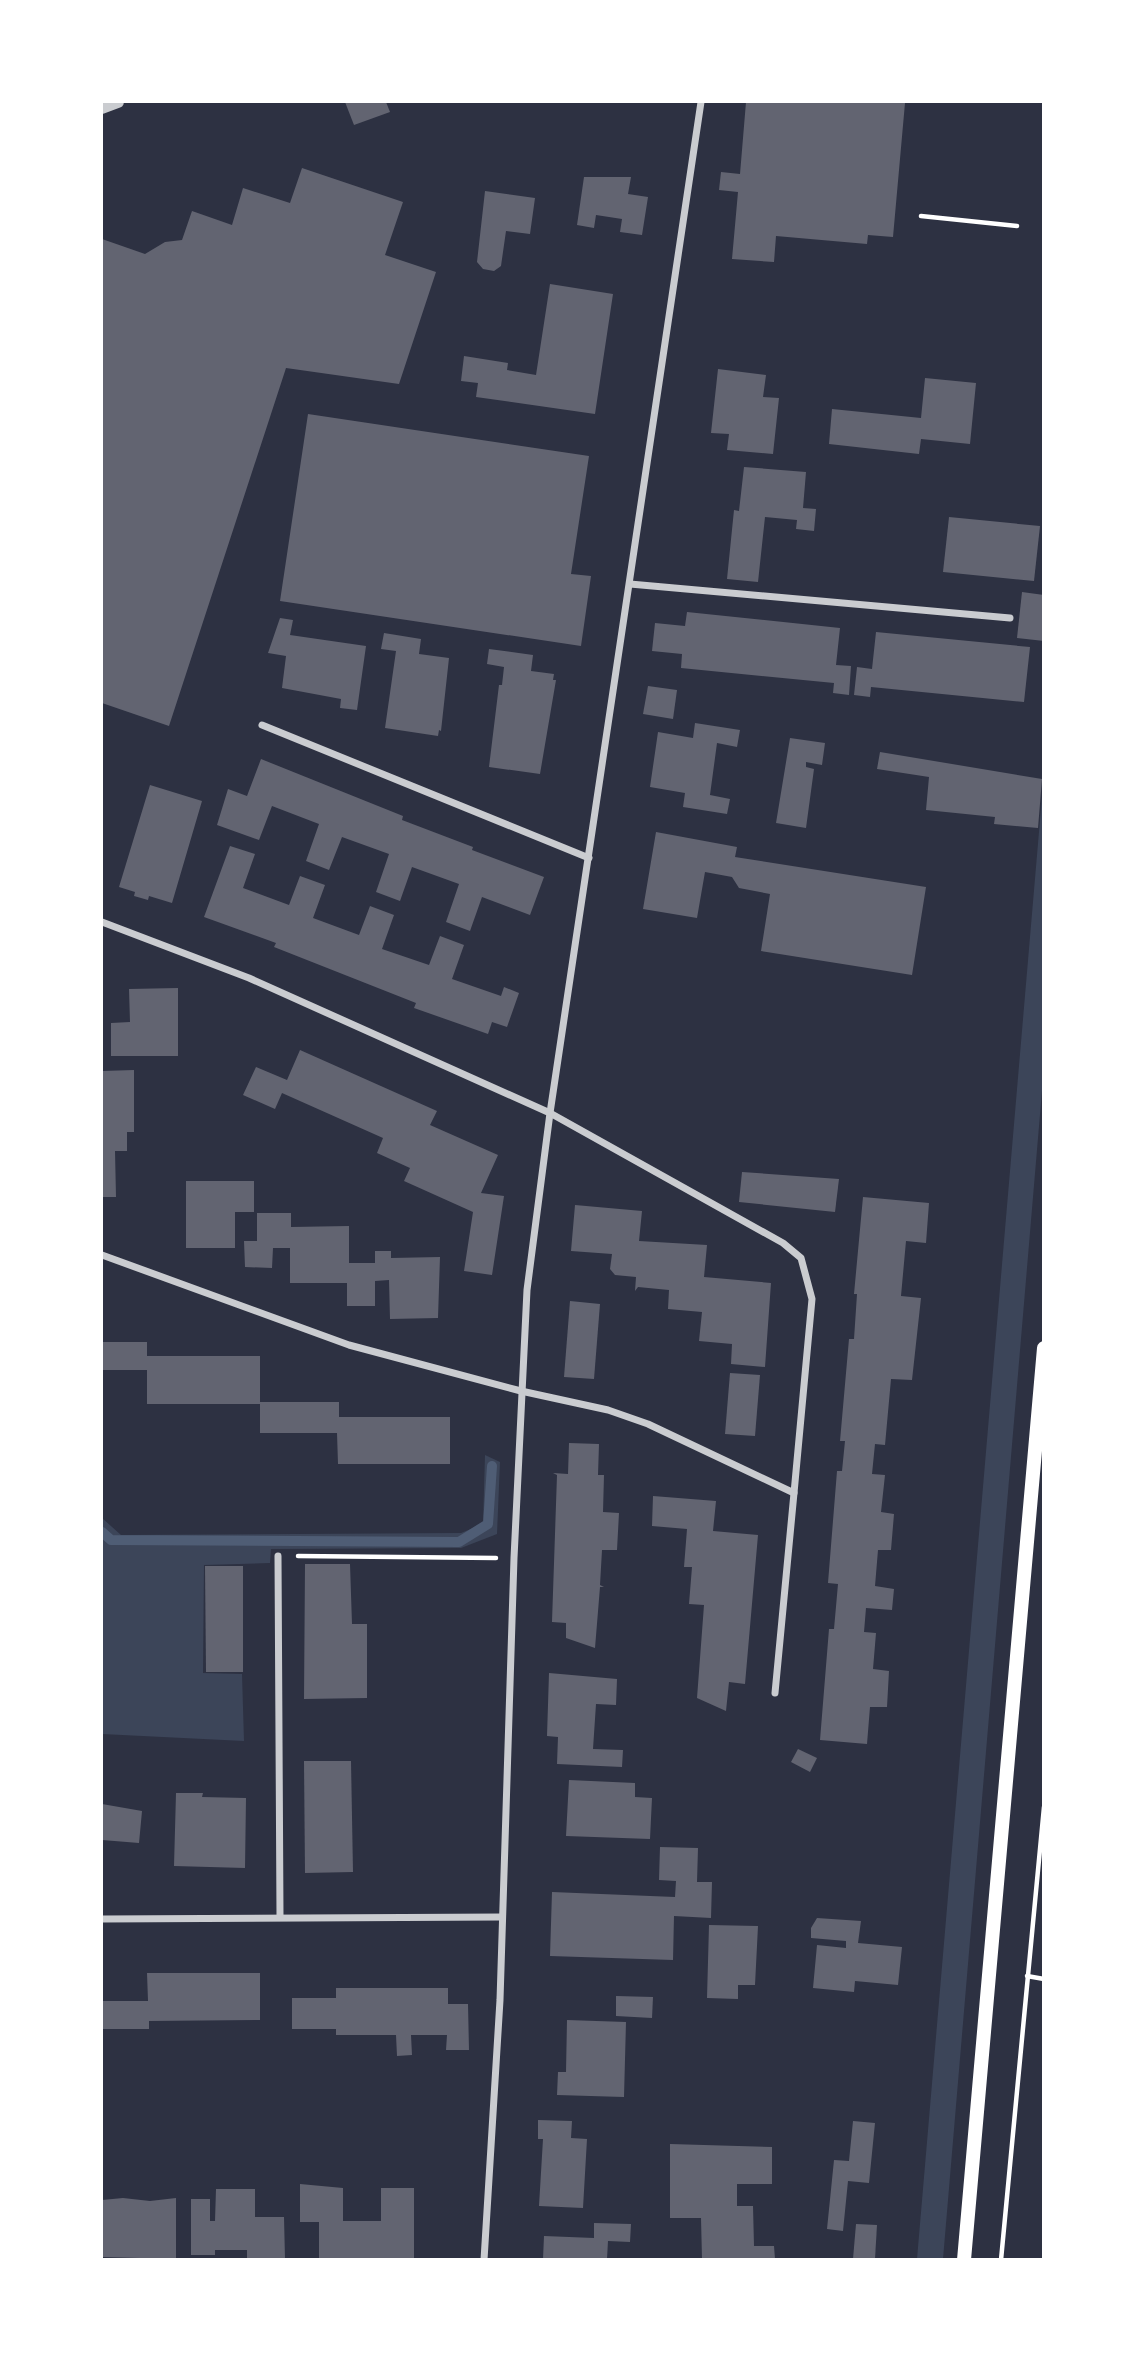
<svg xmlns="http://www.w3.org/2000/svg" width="1145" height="2361" font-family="'Exo 2',sans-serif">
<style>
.green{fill:#3c4559}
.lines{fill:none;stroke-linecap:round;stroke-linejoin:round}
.stream{stroke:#4f5d75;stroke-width:10}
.building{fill:#626471}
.path{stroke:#fff;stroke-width:4.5}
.minor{stroke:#caccd0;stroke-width:7}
.tertiary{stroke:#caccd0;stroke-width:12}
.secondary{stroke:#fff;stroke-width:14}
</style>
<rect width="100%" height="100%" fill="#2d3142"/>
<g class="green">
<polygon points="1043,785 1043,1079 943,2259 917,2259"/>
<polygon points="485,1455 500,1462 497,1534 461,1548 271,1549 270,1563 204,1565 203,1673 242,1674 244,1741 102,1734 102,1518 121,1535 461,1533 483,1524"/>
</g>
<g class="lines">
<polyline class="stream" points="102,1532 111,1540 459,1542 488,1524 492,1466"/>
</g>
<g class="building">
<polygon points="345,102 386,102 390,112 354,125"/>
<polygon points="746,102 905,103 893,237 868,235 867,244 776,236 774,262 732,259 738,192 719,190 721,172 740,174"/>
<polygon points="302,168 403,202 385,255 436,272 399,384 286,368 169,726 102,703 102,239 145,254 165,242 182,240 192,211 232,225 243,188 290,203"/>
<polygon points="584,177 631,177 628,194 648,197 642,235 620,232 622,219 596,215 594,228 577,225"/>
<polygon points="485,191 535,198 530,234 506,231 501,266 494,271 483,269 477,262"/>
<polygon points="550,284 613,294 595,414 476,397 478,383 461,381 464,356 508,363 507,370 536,375"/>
<polygon points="718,369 766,375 763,397 779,398 773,454 727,450 729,434 711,433"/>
<polygon points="925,378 976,383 970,444 921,439 919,454 829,444 832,409 921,418"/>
<polygon points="308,414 589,456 571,574 591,576 581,646 280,601"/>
<polygon points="744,467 806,472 803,508 816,509 814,531 796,529 797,520 765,517 758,582 727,579 734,510 739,511"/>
<polygon points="949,517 1040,526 1034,581 943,572"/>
<polygon points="1022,592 1044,595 1044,641 1017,638"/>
<polygon points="687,612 840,628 836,665 851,666 849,695 833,693 834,683 681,668 682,654 652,651 655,623 685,626"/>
<polygon points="280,618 293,620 290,635 366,646 357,710 340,708 341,699 282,688 286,656 268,653"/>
<polygon points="876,632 1030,647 1024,702 871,687 870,697 854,695 857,667 872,669"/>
<polygon points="384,633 421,639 419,654 449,658 441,731 439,730 438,736 385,728 396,651 381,649"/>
<polygon points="489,649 533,655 531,671 554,674 553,680 556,680 540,774 489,767 499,685 502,685 504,667 487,664"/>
<polygon points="648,686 677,690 673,719 643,714"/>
<polygon points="695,723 740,730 737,747 717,743 710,795 730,799 727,814 683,807 685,793 650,787 658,732 693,738"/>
<polygon points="790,738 825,743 822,765 806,762 806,767 814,769 806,828 776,823"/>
<polygon points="880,752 1042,779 1038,828 994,824 995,817 926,810 929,777 877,769"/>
<polygon points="261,759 403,816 402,820 473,847 472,850 544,877 530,915 482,897 470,931 446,922 459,884 412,867 400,901 376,892 389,854 342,837 329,870 306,861 319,824 272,806 259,840 217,825 228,789 247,796"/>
<polygon points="150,785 202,801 172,903 149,896 148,900 134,896 135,892 119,887"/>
<polygon points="656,832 737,847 735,857 926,887 912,975 761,951 770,894 739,888 732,877 705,872 697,918 643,909"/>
<polygon points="230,846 255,854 243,888 289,905 300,876 325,885 313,918 359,935 370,906 394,915 382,949 429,965 440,936 464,945 452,979 501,996 504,987 519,993 507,1027 492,1022 488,1034 414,1008 416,1003 274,947 276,943 204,917"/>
<polygon points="178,988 178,1056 111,1056 111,1023 130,1022 129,989"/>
<polygon points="300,1050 437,1111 430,1125 498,1155 481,1193 504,1196 492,1275 464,1271 473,1212 404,1181 410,1168 377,1153 383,1138 282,1093 275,1109 243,1095 256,1067 287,1080"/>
<polygon points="134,1070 134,1132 127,1132 127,1151 115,1151 116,1197 102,1197 102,1071"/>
<polygon points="742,1172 839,1179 835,1212 739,1202"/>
<polygon points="186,1181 254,1181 254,1212 235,1212 235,1248 186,1248"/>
<polygon points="863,1197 929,1203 926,1243 906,1241 901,1296 921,1298 912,1380 891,1379 885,1445 875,1444 872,1474 885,1475 881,1512 894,1514 891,1550 878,1550 875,1586 894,1589 892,1610 866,1608 864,1632 876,1633 873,1669 889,1671 887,1707 870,1707 867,1744 820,1740 829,1629 834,1629 838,1584 828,1583 837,1471 842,1471 845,1441 840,1441 849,1339 854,1339 857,1294 854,1294"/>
<polygon points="575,1205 642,1211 639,1241 707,1245 704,1277 771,1283 765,1367 731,1364 732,1344 699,1341 702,1312 668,1309 669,1290 638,1287 635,1291 636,1277 615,1275 610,1269 612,1254 571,1251"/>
<polygon points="257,1213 291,1213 291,1227 349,1226 349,1263 375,1263 375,1251 391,1251 391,1258 440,1257 438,1318 390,1319 389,1280 375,1281 375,1306 347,1306 347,1283 290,1283 290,1248 273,1248 272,1268 245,1267 244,1241 257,1241"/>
<polygon points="570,1301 600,1304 594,1379 564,1377"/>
<polygon points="102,1342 147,1342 147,1356 260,1356 260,1404 147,1404 147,1370 102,1370"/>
<polygon points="730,1373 760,1375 755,1436 725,1434"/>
<polygon points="260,1402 339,1402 339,1417 450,1417 450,1464 338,1464 337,1433 260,1433"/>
<polygon points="569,1443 599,1444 598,1475 604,1475 603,1512 619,1513 617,1550 602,1550 600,1585 604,1587 600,1587 595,1648 566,1638 566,1623 552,1622 557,1475 553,1473 568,1474"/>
<polygon points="653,1496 716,1501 713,1531 758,1535 745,1684 729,1682 726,1711 697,1698 704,1605 689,1604 692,1567 684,1567 687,1529 652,1526"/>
<polygon points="305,1564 350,1564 352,1624 367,1624 367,1698 304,1699"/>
<polygon points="205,1566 243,1566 243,1672 206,1672"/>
<polygon points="549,1673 617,1679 616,1705 596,1704 593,1749 623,1750 622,1767 557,1764 558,1737 547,1736"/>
<polygon points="798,1749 817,1758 810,1772 791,1762"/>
<polygon points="304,1761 351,1761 353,1872 305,1873"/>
<polygon points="569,1780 635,1783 635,1797 652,1798 650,1839 566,1836"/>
<polygon points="176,1793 203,1793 202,1797 246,1798 245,1868 174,1866"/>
<polygon points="102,1804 142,1811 139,1843 102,1840"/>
<polygon points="660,1847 698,1848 697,1882 712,1882 711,1918 674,1916 673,1960 550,1956 552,1892 675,1897 676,1881 659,1880"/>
<polygon points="817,1918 861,1921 858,1943 902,1947 898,1985 855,1981 854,1992 813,1988 817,1945 846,1948 846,1941 811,1938 811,1928"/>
<polygon points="709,1925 758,1926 755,1985 738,1985 738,1999 707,1998"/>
<polygon points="147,1973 260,1973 260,2020 149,2021 149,2029 102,2029 102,2001 148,2001"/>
<polygon points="336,1988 448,1988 448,2004 468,2004 469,2050 446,2050 447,2035 411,2035 412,2055 397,2056 396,2035 336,2035 336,2029 292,2029 292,1998 336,1998"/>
<polygon points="616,1996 653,1997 652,2018 616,2016"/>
<polygon points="567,2020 626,2022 624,2097 557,2095 558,2072 566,2072"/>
<polygon points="538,2120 572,2121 571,2138 587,2139 583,2208 539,2206 543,2139 538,2139"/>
<polygon points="853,2121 875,2123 869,2183 848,2181 843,2231 827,2229 834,2160 849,2161"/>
<polygon points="670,2144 772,2147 772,2184 737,2184 737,2206 753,2206 754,2246 774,2246 775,2259 702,2259 701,2218 670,2218"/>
<polygon points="300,2184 343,2188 343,2221 381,2221 381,2188 414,2188 414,2259 319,2259 319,2222 300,2222"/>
<polygon points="216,2189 255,2189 255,2217 284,2217 285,2259 247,2259 247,2250 215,2250 215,2255 191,2255 191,2199 210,2199 210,2221 215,2221"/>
<polygon points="123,2198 150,2201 176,2198 176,2259 102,2257 102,2200"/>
<polygon points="594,2223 631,2224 630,2242 608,2241 607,2259 543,2259 544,2236 594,2238"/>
<polygon points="856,2224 877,2225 875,2259 853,2259"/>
</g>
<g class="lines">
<g class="path">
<polyline points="921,216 1017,226"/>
<polyline points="298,1556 496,1558"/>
<polyline points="1027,1976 1044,1979"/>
<polyline points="1001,2260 1044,1807"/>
</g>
<g class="minor">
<polyline points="630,584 1010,618"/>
<polyline points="262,725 589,858"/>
<polyline points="102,922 249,978 550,1113 783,1243 801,1258 812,1299 794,1493 648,1424 608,1410 521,1391 349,1345 102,1255"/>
<polyline points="278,1556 280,1916"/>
<polyline points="775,1693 794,1493"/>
<polyline points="102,1919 502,1917"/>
<polyline points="484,2260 500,2000 514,1558 527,1290 550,1113 701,102"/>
</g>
<polyline class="tertiary" points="102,108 118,102"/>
<polyline class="secondary" points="964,2260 1044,1348"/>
</g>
<rect width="1145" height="2361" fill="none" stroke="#ffffff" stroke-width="206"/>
</svg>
